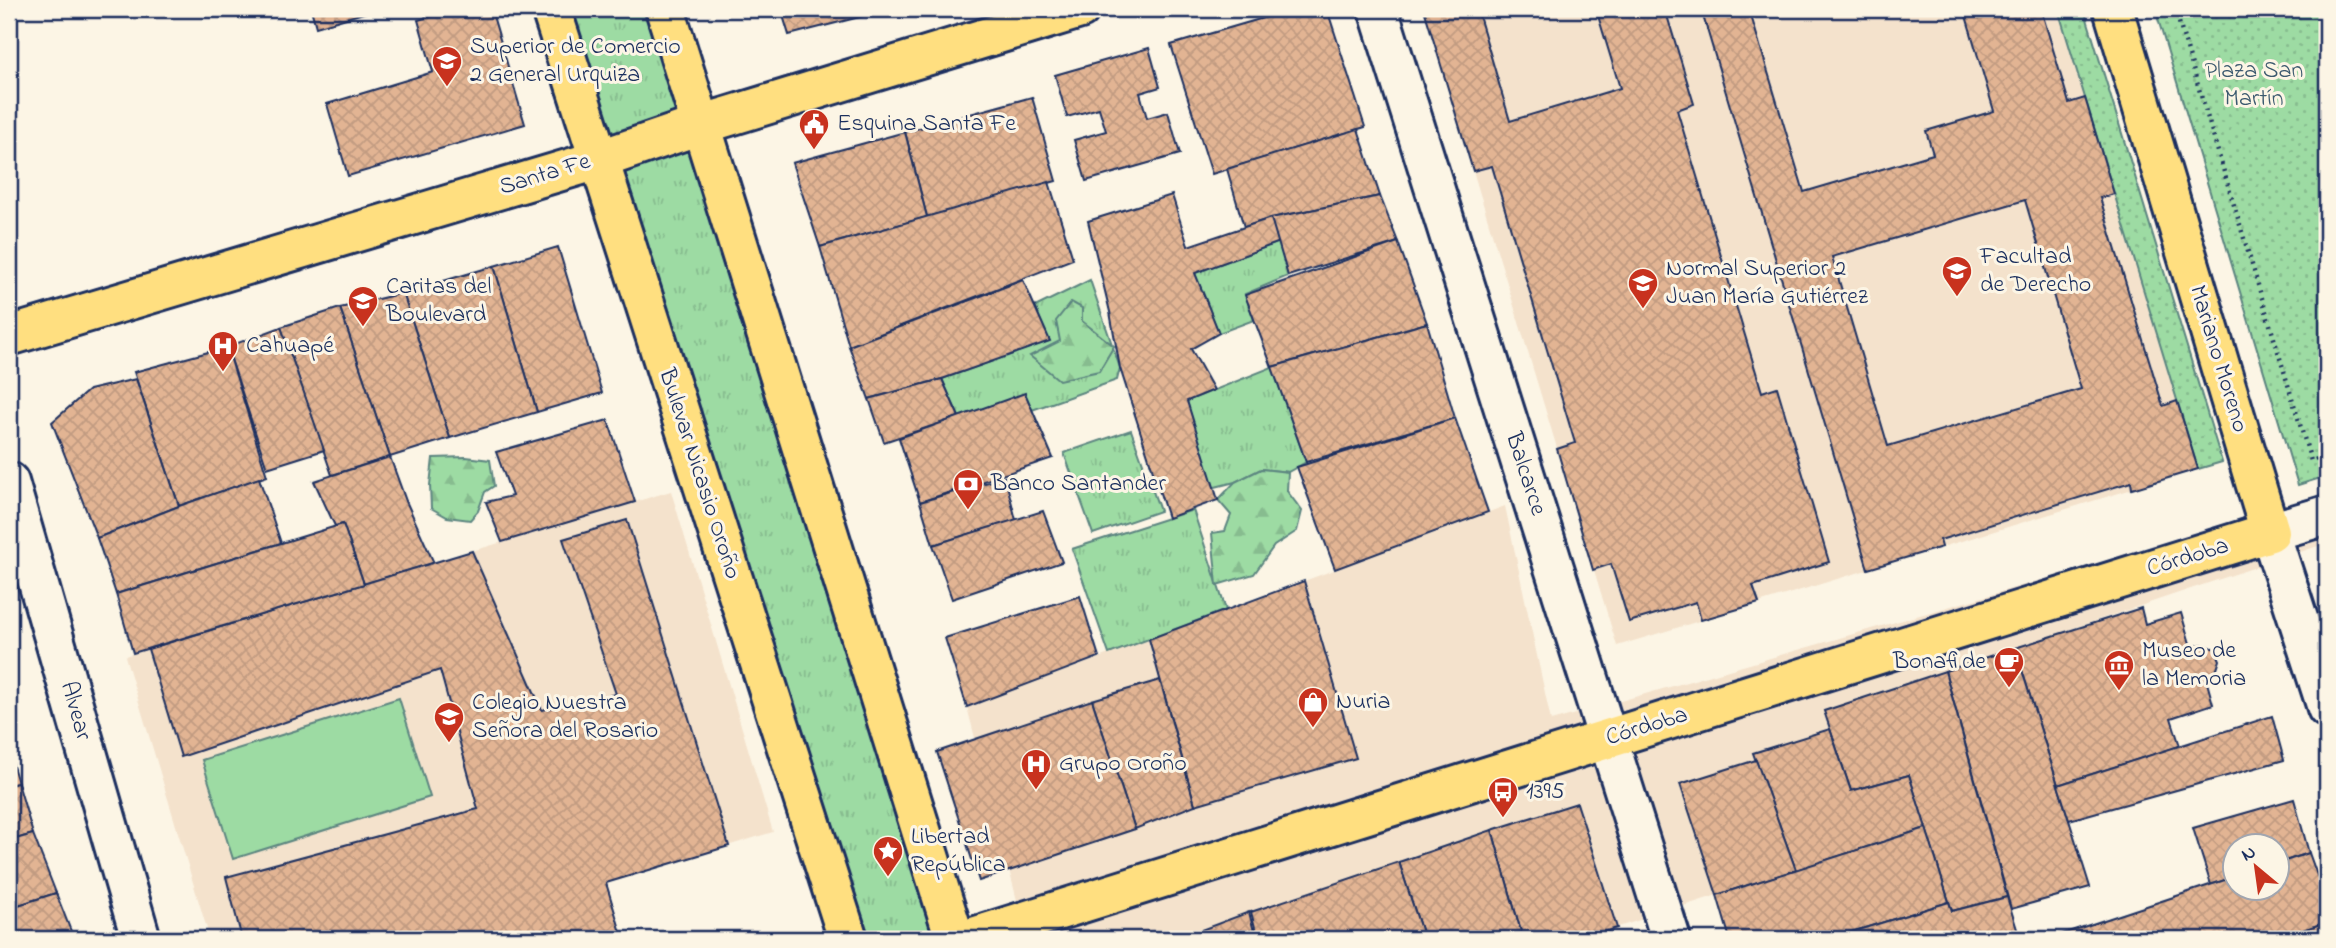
<svg xmlns="http://www.w3.org/2000/svg" width="2336" height="948" font-family="'Indie Flower',sans-serif">
<style>
.built{fill:#f4e2cc}
.grass{fill:url(#grass-tufts);stroke:#5c8580;stroke-width:2}
.forest{fill:url(#forest-firs);stroke:#5c8580;stroke-width:2}
.park{fill:url(#park-dots);stroke:#5c8580;stroke-width:2}
.garden{fill:#9ddba3;stroke:#5c8580;stroke-width:2}
.building{fill:url(#building-cross-hatch);stroke:#1b2f5e;stroke-width:2;fill-rule:evenodd}
.lines{fill:none;stroke-linecap:round;stroke-linejoin:round}
.minor-casing{stroke:#1b2f5e;stroke-width:44}
.major-casing{stroke:#1b2f5e;stroke-width:44}
.path{stroke:#1b2f5e;stroke-width:4.5;stroke-dasharray:2 5;stroke-linecap:butt}
.minor{stroke:#fcf5e5;stroke-width:38}
.major{stroke:#ffdf80;stroke-width:38}
.labels{text-anchor:middle;dominant-baseline:central;stroke-width:6;stroke-linejoin:round;paint-order:stroke}
.poi-label{font-size:24px;fill:#1b2f5e;stroke:#fcf5e5;text-anchor:start}
.park-label{font-size:24px;fill:#3c5a6f;stroke:#fcf5e5}
.street-label{font-size:24px;fill:#1b2f5e;stroke:#fcf5e5}
</style>
<defs>
<pattern id="grass-tufts" width="24" height="20" patternUnits="userSpaceOnUse" patternTransform="scale(1.75)"><rect width="24" height="20" fill="#9ddba3"/><path d="M3 7l-1-3M5 7V3M7 7l1-3M15 17l-1-3M17 17v-4M19 17l1-3" fill="none" stroke="#87bc8f"/></pattern>
<pattern id="forest-firs" width="22" height="20" patternUnits="userSpaceOnUse" patternTransform="scale(1.75)"><rect width="22" height="20" fill="#9ddba3"/><path d="M5 1l3.5 6h-7zM16 11l3.5 6h-7z" fill="#87bc8f"/></pattern>
<pattern id="park-dots" width="8" height="8" patternUnits="userSpaceOnUse" patternTransform="scale(1.75)"><rect width="8" height="8" fill="#9ddba3"/><path d="M2 2h.1M6 6h.1" fill="none" stroke="#87bc8f" stroke-width="1.8" stroke-linecap="round"/></pattern>
<pattern id="building-cross-hatch" width="8" height="8" patternUnits="userSpaceOnUse" patternTransform="scale(1.75)"><rect width="8" height="8" fill="#e2b493"/><path d="M0 0l8 8M0 8l8-8" fill="none" stroke="#c19b81"/></pattern>
</defs>
<rect width="100%" height="100%" fill="#fcf5e5"/>
<filter id="ink" filterUnits="userSpaceOnUse"><feTurbulence type="fractalNoise" baseFrequency=".0143" numOctaves="2"/><feDisplacementMap in="SourceGraphic" scale="14" xChannelSelector="R" yChannelSelector="G"/><feConvolveMatrix kernelMatrix="1 2 1 2 8 2 1 2 1" color-interpolation-filters="sRGB"/></filter>
<g filter="url(#ink)">
<g class="built">
<polygon points="1424,9 2058,9 2198,469 1617,646"/>
<polygon points="671,491 773,832 607,883 623,939 210,939 125,656"/>
<polygon points="2327,498 2327,543 2015,648 2058,785 1581,939 1027,939 967,707 1505,506 1551,721"/>
</g>
<g class="grass">
<polygon points="551,9 665,9 955,939 848,939"/>
<polygon points="1280,242 1288,276 1245,294 1254,320 1219,333 1195,273"/>
<polygon points="1090,280 1120,368 1117,380 1032,410 1025,394 959,417 942,379 1049,341 1035,307"/>
<polygon points="1272,367 1306,462 1288,472 1261,469 1235,482 1211,488 1187,401"/>
<polygon points="1131,430 1160,511 1093,534 1064,453"/>
<polygon points="1193,510 1226,610 1109,654 1072,549"/>
</g>
<g class="forest">
<polygon points="1071,302 1082,308 1082,321 1114,346 1099,371 1059,380 1030,356 1060,341 1056,321"/>
<polygon points="466,457 490,460 494,486 485,492 478,511 470,520 447,517 431,508 430,485 433,458"/>
<polygon points="1261,469 1288,472 1287,491 1302,511 1297,531 1274,546 1254,574 1217,585 1212,533 1225,531 1231,515 1218,500 1235,482"/>
</g>
<g class="park">
<polygon points="2058,9 2084,9 2222,462 2198,469"/>
<polygon points="2155,9 2327,9 2327,476 2298,485"/>
</g>
<polygon class="garden" points="399,698 430,797 233,859 202,760"/>
<g class="building">
<polygon points="311,9 377,9 316,27"/>
<polygon points="423,9 458,9 426,18"/>
<polygon points="458,9 491,9 525,124 348,176 327,104 433,72 418,20"/>
<polygon points="781,9 891,9 789,35"/>
<polygon points="1294,9 1327,9 1365,127 1212,174 1171,45"/>
<polygon points="1424,9 1477,9 1510,121 1620,88 1596,9 1665,9 1694,104 1677,110 1762,392 1777,387 1829,562 1753,586 1759,603 1728,612 1701,620 1696,602 1629,622 1611,564 1593,570 1557,449 1575,443 1492,166 1473,171"/>
<polygon points="1519,9 1547,9 1521,17"/>
<path d="M1701 9H1752H1749L1804 192 1933 154 1926 131 1994 111 1964 9H2041L2069 103 2085 98 2114 194 2100 198 2163 406 2177 401 2198 469 2132 489 2131 482 1940 540 1942 547 1868 569ZM2025 200 2081 389 1888 446 1832 257Z"/>
<polygon points="1149,48 1160,87 1140,93 1147,118 1168,112 1180,154 1086,181 1074,140 1106,131 1099,108 1067,117 1055,75"/>
<polygon points="1032,97 1056,181 927,217 905,132"/>
<polygon points="1358,129 1380,196 1271,218 1244,227 1227,169"/>
<polygon points="905,132 927,217 820,247 792,163"/>
<polygon points="1049,182 1073,259 849,346 820,247"/>
<polygon points="1172,195 1188,246 1271,218 1280,242 1195,273 1219,333 1191,349 1214,390 1187,401 1218,500 1168,518 1120,368 1110,312 1088,221"/>
<polygon points="1380,196 1398,242 1288,276 1271,218"/>
<polygon points="1398,242 1427,323 1272,367 1245,295"/>
<polygon points="558,247 602,393 537,412 494,266"/>
<polygon points="494,266 537,412 450,438 403,293"/>
<polygon points="1023,280 1050,341 942,379 869,399 849,346"/>
<polygon points="403,293 450,438 390,457 340,308"/>
<polygon points="340,308 390,457 332,475 281,327"/>
<polygon points="1427,323 1455,418 1306,462 1272,367"/>
<polygon points="281,327 324,450 267,468 227,347"/>
<polygon points="227,347 267,476 179,506 134,372"/>
<polygon points="136,379 179,506 97,538 52,422 89,390"/>
<polygon points="942,379 959,417 884,442 869,399"/>
<polygon points="1025,393 1053,458 920,502 899,438"/>
<polygon points="1455,418 1488,512 1335,569 1297,467"/>
<polygon points="608,420 635,502 502,542 486,502 512,496 496,452"/>
<polygon points="390,457 406,501 434,563 364,584 343,524 335,526 314,481"/>
<polygon points="1005,477 1016,520 933,545 920,502"/>
<polygon points="259,478 281,543 116,594 97,538 179,506"/>
<polygon points="1043,511 1062,562 952,599 933,545"/>
<polygon points="627,520 729,846 606,883 623,939 242,939 226,877 478,809 440,670 181,757 148,649 472,551 542,710 616,694 563,539"/>
<polygon points="343,524 364,584 133,653 116,594"/>
<polygon points="1304,581 1356,758 1195,805 1149,639"/>
<polygon points="1080,596 1099,657 967,707 945,638"/>
<polygon points="2141,608 2145,624 2181,613 2191,647 2203,644 2215,649 2220,660 2216,672 2206,679 2213,704 2171,718 2180,746 2058,785 2015,648"/>
<polygon points="2015,648 2090,887 2011,909 1945,671"/>
<polygon points="1945,671 2007,897 1952,911 1909,775 1851,791 1824,711"/>
<polygon points="1160,680 1195,805 1135,829 1092,700"/>
<polygon points="1092,700 1135,829 979,881 937,752"/>
<polygon points="2272,716 2284,760 2069,820 2058,785"/>
<polygon points="1830,729 1851,791 1909,775 1926,828 1796,870 1753,753"/>
<polygon points="9,752 18,783 9,785"/>
<polygon points="1756,760 1796,870 1717,895 1680,784"/>
<polygon points="18,783 33,834 9,841 9,785"/>
<polygon points="2294,799 2309,853 2276,864 2276,846 2234,846 2234,877 2211,885 2193,828"/>
<polygon points="1577,803 1617,928 1581,939 1523,939 1492,830"/>
<polygon points="1926,828 1949,902 1829,939 1730,939 1717,895"/>
<polygon points="1492,830 1523,939 1424,939 1399,862"/>
<polygon points="33,834 56,893 9,908 9,841"/>
<polygon points="2309,853 2327,903 2327,922 2276,939 2047,939 2234,877 2234,888 2276,888 2276,864"/>
<polygon points="1399,862 1424,939 1258,939 1251,912"/>
<polygon points="56,893 74,939 9,939 9,908"/>
<polygon points="2007,897 2020,939 1829,939 1949,902 1952,911"/>
<polygon points="1249,912 1256,939 1186,939 1185,936"/>
<polygon points="2327,922 2327,939 2276,939"/>
<polygon points="1608,931 1610,939 1582,939"/>
</g>
<g class="lines">
<g class="minor-casing">
<g id="minor">
<polyline points="1378,9 1671,939"/>
<polyline points="9,482 141,939"/>
<polyline points="2327,515 2270,532 2327,708"/>
</g>
</g>
<g class="major-casing">
<g id="major">
<polyline points="551,9 848,939"/>
<polyline points="665,9 955,939"/>
<polyline points="9,336 598,160 700,125 1080,9"/>
<polyline points="967,939 2270,532 2113,9"/>
</g>
</g>
<polyline class="path" points="2175,9 2311,461 2327,456"/>
<use href="#minor" class="minor"/>
<use href="#major" class="major"/>
</g>
</g>
<defs>
<g id="university-pin" transform="scale(1.575)"><path d="M0 17L-7.5 6A9.5 9.5 0 1 1 7.5 6Z" fill="#c8321e" stroke="#fcf5e5"/><path d="M0-5L7-2L0 1L-7-2ZM-4 1L0 2.5L4 1V4Q0 6-4 4Z" fill="#fff"/></g>
<g id="civic-pin" transform="scale(1.575)"><path d="M0 17L-7.5 6A9.5 9.5 0 1 1 7.5 6Z" fill="#c8321e" stroke="#fcf5e5"/><path d="M-.6-6.5H3V-4.5H.6V-3L4-1V1h2V6H-6V1h2V-1L-.6-3ZM-1.2 2.5V6h2.4V2.5Z" fill="#fff"/></g>
<g id="school-pin" transform="scale(1.575)"><path d="M0 17L-7.5 6A9.5 9.5 0 1 1 7.5 6Z" fill="#c8321e" stroke="#fcf5e5"/><path d="M0-5L7-2L0 1L-7-2ZM-4 1L0 2.5L4 1V4Q0 6-4 4Z" fill="#fff"/></g>
<g id="hospital-pin" transform="scale(1.575)"><path d="M0 17L-7.5 6A9.5 9.5 0 1 1 7.5 6Z" fill="#c8321e" stroke="#fcf5e5"/><path d="M-5-5h3v3.5h4V-5h3V5h-3V1.5h-4V5h-3Z" fill="#fff"/></g>
<g id="bank-pin" transform="scale(1.575)"><path d="M0 17L-7.5 6A9.5 9.5 0 1 1 7.5 6Z" fill="#c8321e" stroke="#fcf5e5"/><path d="M-6-4H6V4H-6ZM0-2.3a2.3 2.3 0 1 0 0 4.6a2.3 2.3 0 1 0 0-4.6Z" fill="#fff"/></g>
<g id="cafe-pin" transform="scale(1.575)"><path d="M0 17L-7.5 6A9.5 9.5 0 1 1 7.5 6Z" fill="#c8321e" stroke="#fcf5e5"/><path d="M-5.5-4.5H6V0H3Q3 3.5 0 3.5H-2.5Q-5.5 3.5-5.5 0ZM3-3.2v2h1.7v-2ZM-6 4.5H4V6H-6Z" fill="#fff"/></g>
<g id="museum-pin" transform="scale(1.575)"><path d="M0 17L-7.5 6A9.5 9.5 0 1 1 7.5 6Z" fill="#c8321e" stroke="#fcf5e5"/><path d="M0-6L6-3V-2H-6V-3ZM-5-1h2V3h-2ZM-1-1h2V3h-2ZM3-1h2V3H3ZM-6 4H6V6H-6Z" fill="#fff"/></g>
<g id="shop-pin" transform="scale(1.575)"><path d="M0 17L-7.5 6A9.5 9.5 0 1 1 7.5 6Z" fill="#c8321e" stroke="#fcf5e5"/><path d="M-5-2.5h2.3a2.7 3.5 0 0 1 5.4 0H5L5.5 6h-11ZM-1.5-2.5h3a1.5 2.3 0 0 0-3 0Z" fill="#fff"/></g>
<g id="bus-pin" transform="scale(1.575)"><path d="M0 17L-7.5 6A9.5 9.5 0 1 1 7.5 6Z" fill="#c8321e" stroke="#fcf5e5"/><path d="M-5-6H5V4H4V6H2V4H-2V6H-4V4H-5ZM-3.5-4V0h7V-4ZM-3.5 1.2v1.5H-2V1.2ZM2 1.2v1.5H3.5V1.2Z" fill="#fff"/></g>
<g id="sight-pin" transform="scale(1.575)"><path d="M0 17L-7.5 6A9.5 9.5 0 1 1 7.5 6Z" fill="#c8321e" stroke="#fcf5e5"/><path d="M0-6L1.8-2.2L6-1.7L2.9 1.2L3.7 5.4L0 3.3L-3.7 5.4L-2.9 1.2L-6-1.7L-1.8-2.2Z" fill="#fff"/></g>
</defs>
<g fill-rule="evenodd">
<use href="#university-pin" x="447" y="61"/>
<use href="#civic-pin" x="814" y="124"/>
<use href="#university-pin" x="1957" y="271"/>
<use href="#school-pin" x="1643" y="283"/>
<use href="#school-pin" x="363" y="301"/>
<use href="#hospital-pin" x="223" y="346"/>
<use href="#bank-pin" x="968" y="484"/>
<use href="#cafe-pin" x="2009" y="662"/>
<use href="#museum-pin" x="2119" y="665"/>
<use href="#shop-pin" x="1313" y="702"/>
<use href="#school-pin" x="449" y="717"/>
<use href="#hospital-pin" x="1036" y="764"/>
<use href="#bus-pin" x="1503" y="792"/>
<use href="#sight-pin" x="888" y="851"/>
</g>
<g class="labels">
<g class="poi-label">
<text x="470" y="47">Superior de Comercio<tspan x="470" dy="28">2 General Urquiza</tspan></text>
<text x="837" y="124">Esquina Santa Fe</text>
<text x="1980" y="257">Facultad<tspan x="1980" dy="28">de Derecho</tspan></text>
<text x="1666" y="269">Normal Superior 2<tspan x="1666" dy="28">Juan María Gutiérrez</tspan></text>
<text x="386" y="287">Caritas del<tspan x="386" dy="28">Boulevard</tspan></text>
<text x="246" y="346">Cahuapé</text>
<text x="991" y="484">Banco Santander</text>
<text x="2142" y="651">Museo de<tspan x="2142" dy="28">la Memoria</tspan></text>
<text x="1986" y="662" text-anchor="end">Bonafide</text>
<text x="1336" y="702">Nuria</text>
<text x="472" y="703">Colegio Nuestra<tspan x="472" dy="28">Señora del Rosario</tspan></text>
<text x="1059" y="764">Grupo Oroño</text>
<text x="1526" y="792">1395</text>
<text x="911" y="837">Libertad<tspan x="911" dy="28">República</tspan></text>
</g>
<g class="park-label">
<text x="2254" y="71">Plaza San<tspan x="2254" dy="28">Martín</tspan></text>
</g>
<g class="street-label">
<text transform="translate(545 175) rotate(-17)">Santa Fe</text>
<text transform="translate(2218 359) rotate(73)">Mariano Moreno</text>
<text transform="translate(699 474) rotate(72)">Bulevar Nicasio Oroño</text>
<text transform="translate(1525 474) rotate(72)">Balcarce</text>
<text transform="translate(2188 558) rotate(-17)">Córdoba</text>
<text transform="translate(75 711) rotate(74)">Alvear</text>
<text transform="translate(1647 727) rotate(-17)">Córdoba</text>
</g>
</g>
<rect width="2336" height="948" fill="none" stroke="#fcf5e5" stroke-width="35"/>
<rect x="18" y="18" width="2301" height="913" fill="none" stroke="#1b2f5e" stroke-width="2.5" filter="url(#ink)"/>
<g transform="translate(2256 867) rotate(331)"><circle r="33" fill="#fcf5e5" stroke="#a2a6af" stroke-width="2"/>
<path d="M0-5L12 26L0 18L-12 26Z" fill="#c8321e"/>
<text y="-10" font-size="19" font-weight="bold" text-anchor="middle" fill="#1b2f5e">N</text>
</g>
</svg>
